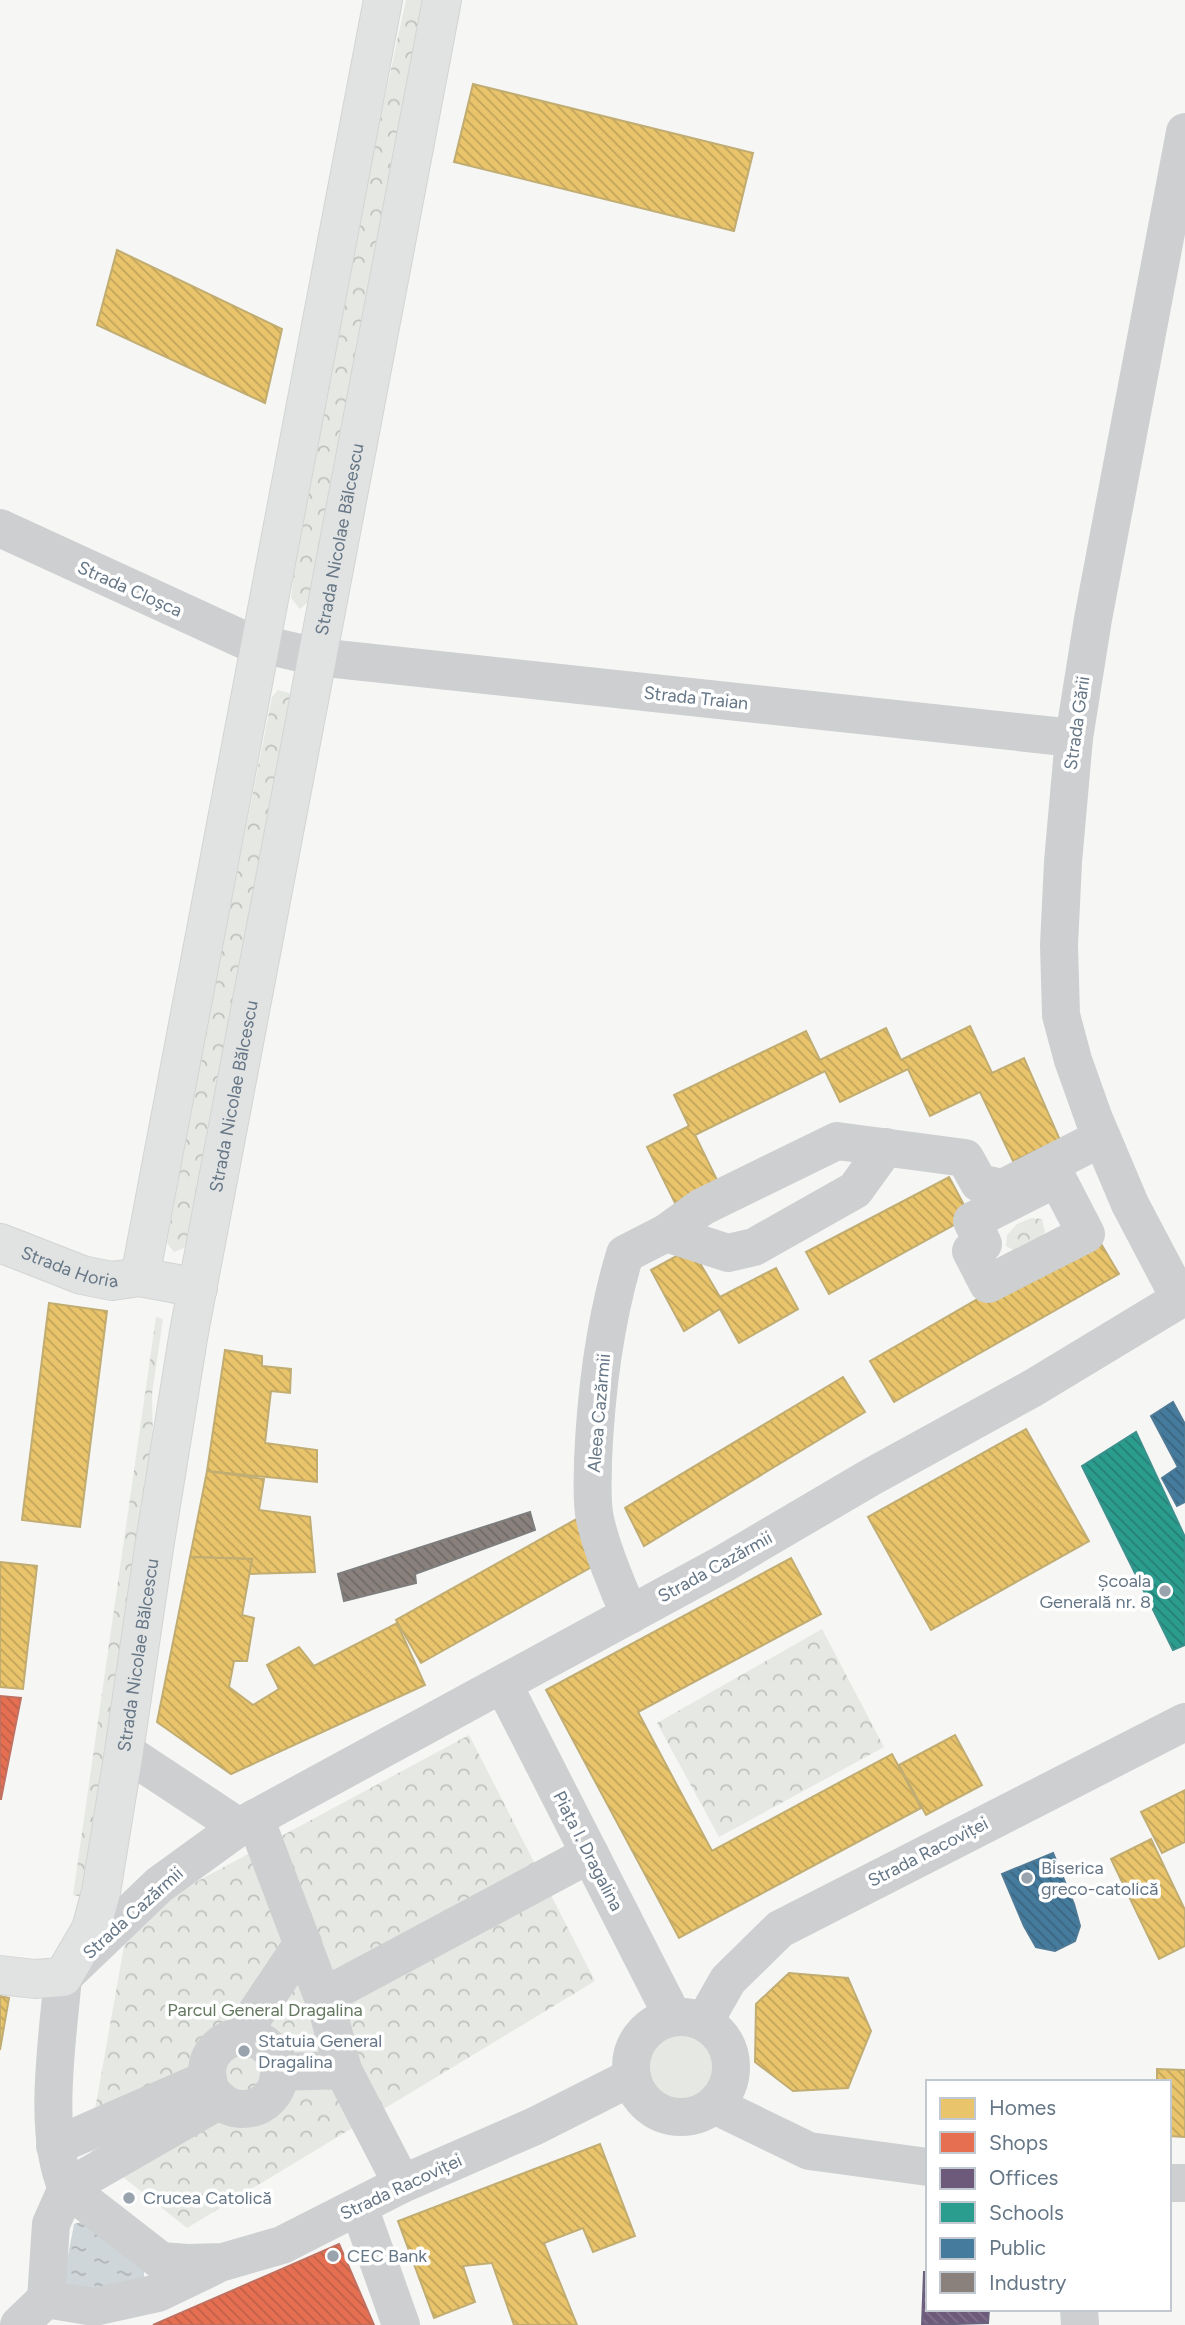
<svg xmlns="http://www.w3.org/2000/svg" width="1185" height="2325" font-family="Figtree,sans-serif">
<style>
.grass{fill:#e6e9e3}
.park{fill:url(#park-crowns)}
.water{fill:url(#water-ripples)}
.homes{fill:url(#homes-back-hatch);stroke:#c1ad72;stroke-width:2}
.shops{fill:url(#shops-back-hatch);stroke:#c07161;stroke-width:2}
.offices{fill:url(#offices-back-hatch);stroke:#6b627e;stroke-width:2}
.schools{fill:url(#schools-back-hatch);stroke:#3c918c;stroke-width:2}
.public{fill:url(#public-back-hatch);stroke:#4f7a96;stroke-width:2}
.industry{fill:url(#industry-back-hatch);stroke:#7f7e7f;stroke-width:2}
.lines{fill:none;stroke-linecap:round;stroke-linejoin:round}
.major-casing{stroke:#d3d4d4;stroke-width:40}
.minor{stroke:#cdcfd0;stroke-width:38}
.major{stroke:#e1e2e2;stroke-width:38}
.poi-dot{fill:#98a3ad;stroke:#fff;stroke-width:2.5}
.labels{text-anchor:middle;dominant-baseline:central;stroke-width:7;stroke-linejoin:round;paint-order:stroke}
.street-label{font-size:18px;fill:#657686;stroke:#fff}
.poi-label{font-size:18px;fill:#657686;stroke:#fff;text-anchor:start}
.park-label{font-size:18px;fill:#647860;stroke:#fff}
</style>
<defs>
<pattern id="park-crowns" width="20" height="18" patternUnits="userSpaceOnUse" patternTransform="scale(1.75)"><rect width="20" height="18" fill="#e6e9e3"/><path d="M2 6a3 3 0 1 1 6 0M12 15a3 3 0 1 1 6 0" fill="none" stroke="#bec1be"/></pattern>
<pattern id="water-ripples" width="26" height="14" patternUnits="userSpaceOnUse" patternTransform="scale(1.75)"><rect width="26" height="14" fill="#cfd6da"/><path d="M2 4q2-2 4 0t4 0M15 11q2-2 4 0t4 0" fill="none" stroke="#acb2b6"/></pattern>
<pattern id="homes-back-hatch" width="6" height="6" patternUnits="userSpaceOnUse" patternTransform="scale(1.75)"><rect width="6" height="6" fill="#e9c46a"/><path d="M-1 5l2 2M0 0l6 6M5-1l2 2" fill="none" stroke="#c0a45d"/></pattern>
<pattern id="shops-back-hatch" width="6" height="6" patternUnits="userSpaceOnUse" patternTransform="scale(1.75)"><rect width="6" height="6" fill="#e76f51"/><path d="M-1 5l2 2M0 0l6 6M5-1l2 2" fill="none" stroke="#bf6049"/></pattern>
<pattern id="offices-back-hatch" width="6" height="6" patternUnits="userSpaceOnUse" patternTransform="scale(1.75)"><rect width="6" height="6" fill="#6d597a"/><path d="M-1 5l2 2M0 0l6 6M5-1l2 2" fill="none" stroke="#81728d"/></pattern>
<pattern id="schools-back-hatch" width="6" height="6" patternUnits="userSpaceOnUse" patternTransform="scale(1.75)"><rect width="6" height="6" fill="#2a9d8f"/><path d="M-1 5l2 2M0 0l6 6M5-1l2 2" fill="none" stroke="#277e75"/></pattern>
<pattern id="public-back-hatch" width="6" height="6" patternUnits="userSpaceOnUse" patternTransform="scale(1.75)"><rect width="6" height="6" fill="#457b9d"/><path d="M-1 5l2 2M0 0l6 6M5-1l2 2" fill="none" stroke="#3b6580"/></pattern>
<pattern id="industry-back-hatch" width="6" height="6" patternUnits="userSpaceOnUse" patternTransform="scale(1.75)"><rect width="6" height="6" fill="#8a817c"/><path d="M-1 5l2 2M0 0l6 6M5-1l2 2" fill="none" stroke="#6f6a67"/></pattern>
</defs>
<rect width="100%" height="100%" fill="#f6f6f5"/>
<circle class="grass" cx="681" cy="2068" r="35"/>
<g class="park">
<polygon points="406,0 424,0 308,602 300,609 291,598 294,572 380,120"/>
<polygon points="278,690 289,693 294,701 186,1247 174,1252 167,1243 200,1059 272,697"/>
<polygon points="1031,1218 1042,1219 1045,1232 1038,1243 1019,1253 1006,1246 1007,1235 1017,1224"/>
<polygon points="156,1317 163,1319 152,1394 153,1445 82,1897 73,1895"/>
<polygon points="822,1629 884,1747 719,1837 657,1723"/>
<polygon points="469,1735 595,1981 187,2228 88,2149 129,1918"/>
</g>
<polygon class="water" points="92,2219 144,2264 144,2277 80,2295 63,2282 74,2224"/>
<g class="homes">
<polygon points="473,84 753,153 734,231 454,162"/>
<polygon points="117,250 282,329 265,403 97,325"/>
<polygon points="970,1026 992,1073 1024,1058 1060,1140 1013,1161 980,1092 930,1116 908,1069 840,1102 825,1071 695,1135 718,1182 675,1203 647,1147 689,1126 674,1095 806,1031 820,1060 886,1028 901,1060"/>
<polygon points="949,1177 970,1216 829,1294 806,1252"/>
<polygon points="1094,1232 1119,1274 894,1402 870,1361"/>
<polygon points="691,1248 720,1297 776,1268 798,1309 739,1343 720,1309 684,1331 651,1270"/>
<polygon points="49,1303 107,1311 80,1527 22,1520"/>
<polygon points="225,1350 262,1356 262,1366 291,1369 290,1393 271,1391 265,1443 317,1450 317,1482 207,1471"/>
<polygon points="843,1377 865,1412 644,1546 625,1508"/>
<polygon points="1026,1429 1089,1541 931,1630 868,1517"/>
<polygon points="207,1471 264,1479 259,1510 310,1517 315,1572 249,1574 252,1559 190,1557"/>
<polygon points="580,1517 606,1559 421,1663 396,1620"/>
<polygon points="190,1557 252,1559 242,1615 254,1618 247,1661 234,1661 229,1687 253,1705 279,1689 267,1665 299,1647 314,1666 397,1623 425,1685 231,1774 157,1722"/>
<polygon points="791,1558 821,1614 638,1712 712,1851 892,1754 921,1808 679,1938 546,1690"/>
<polygon points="0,1562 37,1566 23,1689 0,1687"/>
<polygon points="955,1735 982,1785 926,1815 899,1765"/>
<polygon points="1185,1790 1185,1842 1162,1853 1141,1812"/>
<polygon points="1151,1839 1185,1910 1185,1946 1159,1959 1111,1859"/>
<polygon points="789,1973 848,1978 871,2031 848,2088 793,2091 755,2062 756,2004"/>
<polygon points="0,1996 9,1998 0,2050"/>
<polygon points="1157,2069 1185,2070 1185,2137 1169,2136 1169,2082 1157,2082"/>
<polygon points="600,2144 635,2236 593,2252 583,2228 544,2243 577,2325 514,2325 492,2263 463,2266 475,2302 434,2318 398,2221"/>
</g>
<g class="shops">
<polygon points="0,1696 21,1698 1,1799 0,1799"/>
<polygon points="339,2244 374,2325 153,2325"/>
</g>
<polygon class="offices" points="924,2272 928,2272 928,2309 989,2309 988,2323 922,2325"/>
<polygon class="schools" points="1136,1432 1185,1537 1185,1645 1173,1650 1082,1466"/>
<g class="public">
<polygon points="1173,1402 1185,1424 1185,1502 1177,1506 1162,1478 1178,1467 1151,1416"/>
<polygon points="1053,1853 1074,1904 1080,1926 1075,1941 1055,1951 1036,1947 1024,1926 1002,1874"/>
</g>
<polygon class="industry" points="530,1512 535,1530 415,1574 416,1583 344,1601 338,1574"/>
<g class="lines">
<g class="major-casing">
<g id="major">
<path id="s1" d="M0 1243 82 1275 112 1281 140 1277 198 1288"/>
<polyline points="140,1277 383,0"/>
<path id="s2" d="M0 1975 35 1979 63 1977 91 1929 101 1892 124 1751 154 1548 189 1332 442 0"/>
</g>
</g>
<g class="minor">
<polyline points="0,528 244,640 317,657 1074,738"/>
<polygon points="1057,1178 1086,1234 988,1284 971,1251 983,1244 972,1221"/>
<polyline points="666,1233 728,1253 754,1247 855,1190 886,1147"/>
<polyline points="1180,1299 1130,1204 1094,1119 1073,1060 1061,1015 1059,945 1063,862 1074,738 1093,619 1185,132"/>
<path d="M630 1615C618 1589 601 1547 595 1519 591 1501 593 1478 593 1460 596 1391 605 1320 625 1254L666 1233 702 1207 837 1141 965 1158 979 1183 1003 1188 1101 1138"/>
<polyline points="503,1684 673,2017"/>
<polyline points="124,1751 239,1827"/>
<polyline points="255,1818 328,2011 343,2070 402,2184"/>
<polyline points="323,1997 590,1854"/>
<circle cx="681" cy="2067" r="50"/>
<polyline points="704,2022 728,1980 780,1929 1185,1722"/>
<polyline points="240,2037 303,1943"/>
<circle cx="243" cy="2073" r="36"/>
<polyline points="280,2072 343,2070"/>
<path d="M632 2077 535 2126 402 2184 282 2245 223 2262 187 2263 161 2261 67 2188C42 2134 58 2036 63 1977L159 1885 239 1827 723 1564 871 1477 1033 1388 1185 1296"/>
<polyline points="714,2105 809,2151 928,2167"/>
<polyline points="55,2146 208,2079"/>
<polyline points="1169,2183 1185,2183"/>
<polyline points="359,2207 401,2325"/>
<polyline points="46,2299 51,2224 67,2188 220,2100"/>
<polyline points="46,2299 94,2307 158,2293 214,2266"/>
<polyline points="1079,2309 1080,2325"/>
<polyline points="19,2325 46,2299"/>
</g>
<use href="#major" class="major"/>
</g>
<g class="poi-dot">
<circle cx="1165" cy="1591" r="7"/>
<circle cx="1027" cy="1878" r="7"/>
<circle cx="244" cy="2051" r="7"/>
<circle cx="129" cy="2198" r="7"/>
<circle cx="333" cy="2256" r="7"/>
</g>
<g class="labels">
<g class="street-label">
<text stroke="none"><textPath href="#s2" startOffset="1531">Strada Nicolae Bălcescu</textPath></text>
<text transform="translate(130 589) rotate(24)">Strada Cloșca</text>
<text transform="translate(696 698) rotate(6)">Strada Traian</text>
<text transform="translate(1077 723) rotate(-82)">Strada Gării</text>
<text stroke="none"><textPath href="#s2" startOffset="964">Strada Nicolae Bălcescu</textPath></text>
<text stroke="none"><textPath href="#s1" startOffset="74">Strada Horia</textPath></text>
<text transform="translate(599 1413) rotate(-85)">Aleea Cazărmii</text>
<text transform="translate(715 1567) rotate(-29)">Strada Cazărmii</text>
<text stroke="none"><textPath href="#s2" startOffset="397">Strada Nicolae Bălcescu</textPath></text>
<text transform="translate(588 1851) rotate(63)">Piața I. Dragalina</text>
<text transform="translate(928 1852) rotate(-27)">Strada Racoviței</text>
<text transform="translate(133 1913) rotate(-42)">Strada Cazărmii</text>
<text transform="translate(401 2187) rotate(-25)">Strada Racoviței</text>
</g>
<g class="poi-label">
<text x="1151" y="1581" text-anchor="end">Școala<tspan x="1151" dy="21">Generală nr. 8</tspan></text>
<text x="1041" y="1868">Biserica<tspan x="1041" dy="21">greco-catolică</tspan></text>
<text x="258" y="2041">Statuia General<tspan x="258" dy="21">Dragalina</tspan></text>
<text x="143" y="2198">Crucea Catolică</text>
<text x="347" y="2256">CEC Bank</text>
</g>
<g class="park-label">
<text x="265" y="2010">Parcul General Dragalina</text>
</g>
</g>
<rect x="926" y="2080" width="245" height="231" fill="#ffffff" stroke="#c1c8cf" stroke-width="2"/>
<rect x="940" y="2098" width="35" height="21" fill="#e9c46a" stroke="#c1c8cf" stroke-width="2"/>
<text x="989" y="2115" font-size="21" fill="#657686">Homes</text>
<rect x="940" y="2132" width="35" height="21" fill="#e76f51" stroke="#c1c8cf" stroke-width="2"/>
<text x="989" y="2150" font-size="21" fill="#657686">Shops</text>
<rect x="940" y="2168" width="35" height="21" fill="#6d597a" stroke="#c1c8cf" stroke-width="2"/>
<text x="989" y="2185" font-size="21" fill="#657686">Offices</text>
<rect x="940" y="2202" width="35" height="21" fill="#2a9d8f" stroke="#c1c8cf" stroke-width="2"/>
<text x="989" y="2220" font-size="21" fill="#657686">Schools</text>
<rect x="940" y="2238" width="35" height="21" fill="#457b9d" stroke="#c1c8cf" stroke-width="2"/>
<text x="989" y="2255" font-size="21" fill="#657686">Public</text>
<rect x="940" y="2272" width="35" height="21" fill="#8a817c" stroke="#c1c8cf" stroke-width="2"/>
<text x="989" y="2290" font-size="21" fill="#657686">Industry</text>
</svg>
